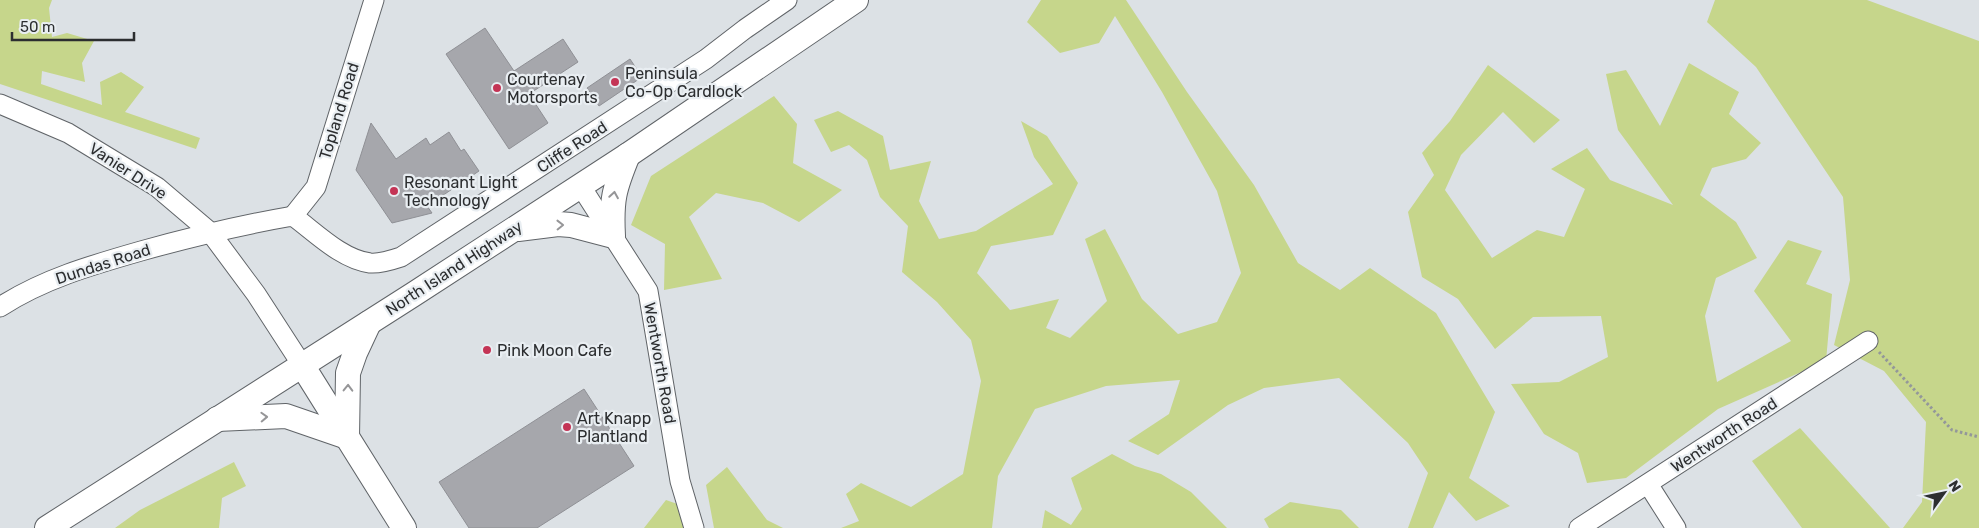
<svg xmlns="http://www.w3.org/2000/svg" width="1979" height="528" font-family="Rubik,sans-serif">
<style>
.green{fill:#c6d68b}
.building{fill:#a6a7ac;stroke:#8f9095}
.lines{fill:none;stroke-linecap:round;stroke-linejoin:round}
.minor-casing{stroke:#606468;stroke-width:21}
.major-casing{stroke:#606468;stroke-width:26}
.path{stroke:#93979a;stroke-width:3;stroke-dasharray:2.5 2.5;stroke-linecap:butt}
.minor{stroke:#fff;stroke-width:19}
.major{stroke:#fff;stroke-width:24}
.oneway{stroke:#969698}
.poi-dot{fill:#c43455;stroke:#e9eef2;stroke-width:2}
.labels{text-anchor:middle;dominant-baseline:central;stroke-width:4.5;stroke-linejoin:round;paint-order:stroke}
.poi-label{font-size:16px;fill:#2c2e30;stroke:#e9eef2;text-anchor:start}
.street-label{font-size:16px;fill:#2c2e30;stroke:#e9eef2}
</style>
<rect width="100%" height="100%" fill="#dce1e5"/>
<g class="green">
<polygon points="0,0 52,0 49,8 52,37 67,33 94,41 82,63 85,82 42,71 41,84 102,105 100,82 121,72 144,87 125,112 200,138 196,149 0,84"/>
<polygon points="1041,0 1126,0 1187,92 1254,185 1298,263 1340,290 1370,268 1436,313 1495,412 1469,478 1510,506 1476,521 1449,492 1433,528 1408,528 1428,473 1408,443 1339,378 1264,388 1228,405 1158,455 1128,441 1169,414 1180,380 1106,386 1035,409 998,476 992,528 841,528 859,521 846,494 861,483 911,507 963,474 981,381 971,340 937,302 902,272 908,226 880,197 867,160 849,145 831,152 814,120 838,111 883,136 890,170 931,161 919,201 939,239 976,231 1053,184 1034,157 1021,121 1047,136 1078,183 1053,235 991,246 977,273 1010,310 1059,299 1046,328 1070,338 1107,301 1085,239 1105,229 1142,299 1178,334 1217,322 1241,273 1217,191 1162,92 1115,16 1099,43 1060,53 1027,22"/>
<polygon points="1715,0 1867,0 1979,41 1979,528 1903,528 1922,502 1926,422 1884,371 1834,345 1850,280 1843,197 1756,67 1707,22"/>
<polygon points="1689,63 1739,92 1729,114 1761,143 1746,159 1712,168 1700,195 1736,222 1757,258 1716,278 1705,316 1717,382 1791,341 1754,291 1788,240 1822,251 1806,284 1832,294 1826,361 1718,409 1626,478 1587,483 1578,453 1544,434 1511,384 1559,382 1608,357 1601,316 1533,317 1495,349 1458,299 1422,277 1408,212 1434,175 1422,153 1450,121 1488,65 1560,120 1534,143 1503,112 1461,155 1445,190 1492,258 1537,230 1564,237 1585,189 1551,169 1587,148 1610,180 1673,205 1618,130 1606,74 1626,70 1660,126"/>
<polygon points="774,96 797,124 793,163 842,190 799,222 763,203 716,193 689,217 722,279 664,290 665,244 631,225 651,176"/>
<polygon points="1800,428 1890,528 1802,528 1752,461"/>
<polygon points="1112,454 1135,466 1161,474 1191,492 1227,528 1042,528 1045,510 1071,525 1082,509 1071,478"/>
<polygon points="234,462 246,486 222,498 219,528 115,528 140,510"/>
<polygon points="727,467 767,520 783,528 714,528 706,485"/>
<polygon points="666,500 686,507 695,528 644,528"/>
<polygon points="1290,502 1341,510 1359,528 1269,528 1264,519"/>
</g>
<g class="building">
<polygon points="485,28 514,71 563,39 578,62 529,94 548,123 509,149 446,54"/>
<polygon points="630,59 642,77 599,106 587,88"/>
<polygon points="371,123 396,159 426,138 430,145 449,132 461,151 464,149 479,171 427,206 432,213 392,223 356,170"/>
<polygon points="584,389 634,466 537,528 469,528 439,482"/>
</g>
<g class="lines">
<g class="minor-casing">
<g id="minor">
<polyline points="0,104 68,133 157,187 210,232 256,294 302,365"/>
<polyline points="580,185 648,291 680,481 694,528"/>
<polyline points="293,216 316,187 374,0"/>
<path d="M0 307C43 279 92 265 141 251 191 237 241 225 293 216 315 232 341 259 370 263 380 264 392 260 401 257L706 59 745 29 787 0"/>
<polyline points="1648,484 1676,528"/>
<polyline points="1579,528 1868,341"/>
</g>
</g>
<g class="major-casing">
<g id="major">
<path d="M518 229 558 224 571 225 613 236C611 200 614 189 628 155"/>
<polyline points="302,365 404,528"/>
<polyline points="217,419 286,416 347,437"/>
<polyline points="347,437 348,373 355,353 369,323"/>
<polyline points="47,528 414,294 628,155 856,0"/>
</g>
</g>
<polyline class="path" points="1879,352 1952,430 1979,437"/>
<use href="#minor" class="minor"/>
<use href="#major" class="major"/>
</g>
<defs><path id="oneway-chevron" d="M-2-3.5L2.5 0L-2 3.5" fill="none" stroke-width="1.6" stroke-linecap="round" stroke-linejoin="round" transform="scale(1.25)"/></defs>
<g class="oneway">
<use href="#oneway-chevron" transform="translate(614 195) rotate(-81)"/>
<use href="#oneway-chevron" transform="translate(560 225) rotate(-1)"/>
<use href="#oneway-chevron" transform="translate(348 388) rotate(-89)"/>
<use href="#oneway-chevron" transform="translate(264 417) rotate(-2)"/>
</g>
<g class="poi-dot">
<circle cx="615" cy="82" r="5"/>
<circle cx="497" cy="88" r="5"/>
<circle cx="394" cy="191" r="5"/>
<circle cx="487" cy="350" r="5"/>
<circle cx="567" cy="427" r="5"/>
</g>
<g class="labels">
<g class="poi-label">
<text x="625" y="73">Peninsula<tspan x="625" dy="18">Co-Op Cardlock</tspan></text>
<text x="507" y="79">Courtenay<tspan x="507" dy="18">Motorsports</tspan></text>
<text x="404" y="182">Resonant Light<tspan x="404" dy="18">Technology</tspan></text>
<text x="497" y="350">Pink Moon Cafe</text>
<text x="577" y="418">Art Knapp<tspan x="577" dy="18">Plantland</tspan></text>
</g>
<g class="street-label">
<text transform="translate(339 111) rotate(-73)">Topland Road</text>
<text transform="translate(572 147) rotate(-33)">Cliffe Road</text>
<text transform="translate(128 171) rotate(33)">Vanier Drive</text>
<text transform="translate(103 264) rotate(-18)">Dundas Road</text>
<text transform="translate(454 268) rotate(-33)">North Island Highway</text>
<text transform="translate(660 363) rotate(80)">Wentworth Road</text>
<text transform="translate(1724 435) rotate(-33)">Wentworth Road</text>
</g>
</g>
<g transform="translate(1944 493) rotate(57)" stroke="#e9eef2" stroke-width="4" paint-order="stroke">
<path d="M0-4L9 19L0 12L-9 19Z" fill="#2c2e30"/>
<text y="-8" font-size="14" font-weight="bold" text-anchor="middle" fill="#2c2e30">N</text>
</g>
<path d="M12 32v8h122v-8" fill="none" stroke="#2c2e30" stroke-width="2.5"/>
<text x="20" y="32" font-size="15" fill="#2c2e30" stroke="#e9eef2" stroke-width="4" paint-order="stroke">50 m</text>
</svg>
